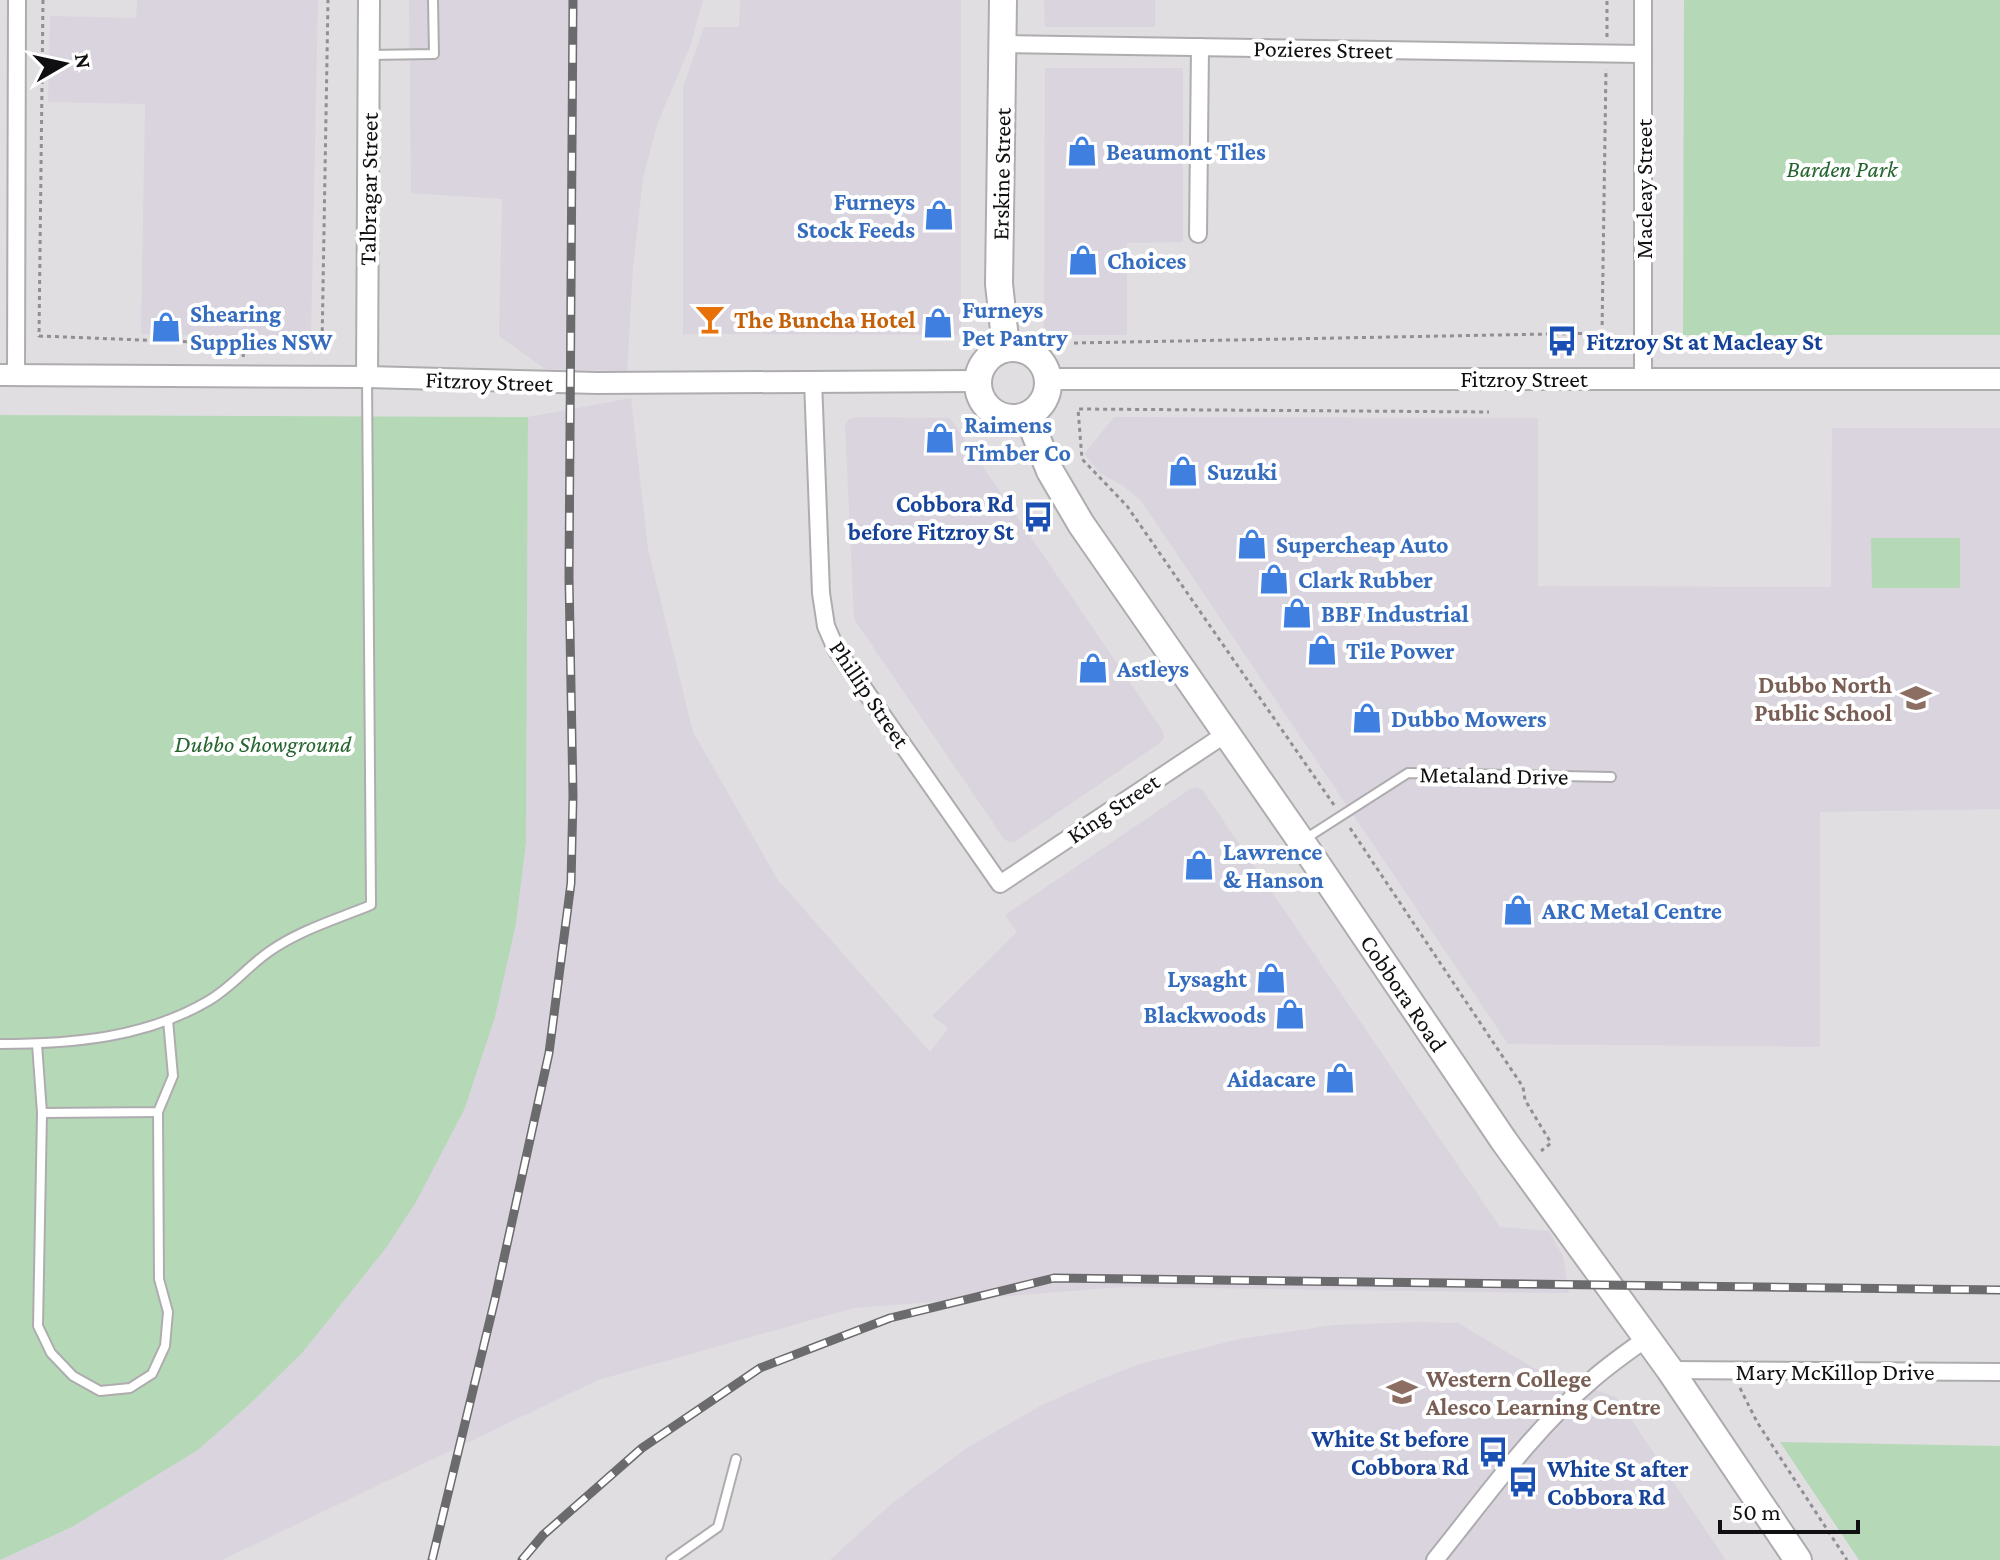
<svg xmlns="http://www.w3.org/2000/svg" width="2000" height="1560" font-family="'Crimson Pro',serif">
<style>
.built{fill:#dad4df}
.green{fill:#b5d9b7}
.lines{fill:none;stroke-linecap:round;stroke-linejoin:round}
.service-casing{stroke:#aeacaf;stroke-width:12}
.minor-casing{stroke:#aeacaf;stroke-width:20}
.tertiary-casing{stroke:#aeacaf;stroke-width:24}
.primary-casing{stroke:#aeacaf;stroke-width:30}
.path{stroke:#918f92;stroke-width:3;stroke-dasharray:4 4;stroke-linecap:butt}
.service{stroke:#fff;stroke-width:8}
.minor{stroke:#fff;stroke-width:16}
.tertiary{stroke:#fff;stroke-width:20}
.primary{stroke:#fff;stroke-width:26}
.rail-casing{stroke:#6b6a6c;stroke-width:9}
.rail{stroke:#fff;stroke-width:6;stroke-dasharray:18;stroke-linecap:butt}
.labels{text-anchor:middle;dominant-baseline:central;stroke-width:8;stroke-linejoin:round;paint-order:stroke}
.street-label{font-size:24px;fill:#100f11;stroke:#fff}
.shop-label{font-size:24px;font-weight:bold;fill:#366cbe;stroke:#fff;text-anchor:start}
.park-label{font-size:24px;font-style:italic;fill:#25642e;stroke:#fff}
.food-label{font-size:24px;font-weight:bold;fill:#c56008;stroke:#fff;text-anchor:start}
.transit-label{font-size:24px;font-weight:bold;fill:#164399;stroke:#fff;text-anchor:start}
.education-label{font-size:24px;font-weight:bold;fill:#785e54;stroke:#fff;text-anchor:end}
</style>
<rect width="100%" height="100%" fill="#e0dee1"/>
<g class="built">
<polygon points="137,0 318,0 311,338 141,334 145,104 48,102 50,16 136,18"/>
<polygon points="409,0 703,0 690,47 658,122 643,178 633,269 627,371 545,369 499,336 502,199 411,193"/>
<polygon points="740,0 961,0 961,335 683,334 683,87 704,27 739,27"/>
<polygon points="1044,0 1155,0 1155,27 1045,27"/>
<polygon points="1045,68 1183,68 1183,242 1127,243 1127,335 1044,335"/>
<polygon points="631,398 648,549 693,732 778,880 930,1052 948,1028 932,1016 1017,932 1005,915 1190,789 1197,787 1202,789 1500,1227 1549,1231 1563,1256 1569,1293 1122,1287 854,1308 598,1380 222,1560 1,1560 72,1527 198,1450 251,1403 303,1352 386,1248 465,1108 495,1017 516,924 526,843 528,417"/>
<polygon points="857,417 950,418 1163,731 1164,738 1160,743 1016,841 1009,842 1004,839 854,619 845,425 849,419"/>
<polygon points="1114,417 1538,418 1538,586 1831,587 1832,428 2000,428 2000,809 1820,812 1820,1047 1508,1044 1141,501 1122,485 1101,474 1084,454"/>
<polygon points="1417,1322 1458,1323 1534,1368 1616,1397 1726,1560 830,1560 891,1504 967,1448 1040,1406 1091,1383 1140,1364 1239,1339 1334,1325"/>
</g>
<g class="green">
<polygon points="1684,0 2000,0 2000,335 1683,335"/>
<polygon points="0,415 528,417 526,843 516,924 495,1017 465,1108 416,1202 386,1248 303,1352 251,1403 198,1450 72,1527 0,1560"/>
<polygon points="1871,538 1960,538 1960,588 1872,588"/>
<polygon points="1780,1442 2000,1446 2000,1560 1859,1560"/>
</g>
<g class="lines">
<g class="service-casing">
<g id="service">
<polyline points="369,55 434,54 433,0"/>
<polyline points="1305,839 1408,773 1611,777"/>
<path d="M0 1044C72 1044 145 1038 208 1001 232 987 248 966 270 951 300 930 337 919 371 905L367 377"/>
<polyline points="37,1044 42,1113 158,1112 173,1076 168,1020"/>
<polyline points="42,1113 38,1326 51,1353 73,1376 100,1391 130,1388 152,1374 165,1346 168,1312 159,1279 158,1112"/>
<polyline points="671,1560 718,1527 736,1459"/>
</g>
</g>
<g class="minor-casing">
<g id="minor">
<polyline points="1643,0 1643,377"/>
<polyline points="1003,44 1642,54"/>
<polyline points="1198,234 1200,47"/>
<polyline points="16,375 17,0"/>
<polyline points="813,380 821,593 826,626 836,649 1000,884 1227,733"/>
<polyline points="1670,1370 2000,1372"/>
<path d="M1435 1560C1485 1498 1532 1431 1593 1379 1610 1364 1629 1351 1647 1338"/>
</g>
</g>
<g class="tertiary-casing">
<g id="tertiary">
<polyline points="0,375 367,377 597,383 977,381"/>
<polyline points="367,377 369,0"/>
<polyline points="1049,379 2000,379"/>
</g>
</g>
<g class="primary-casing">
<g id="primary">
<polyline points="1003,0 999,284 1006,348"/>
<circle cx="1013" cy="383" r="35"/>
<polyline points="1028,416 1050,471 1081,524 1301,841 1504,1141 1670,1370 1798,1560"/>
</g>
</g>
<g class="path">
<polyline points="43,0 39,336 245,344"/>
<polyline points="1607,37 1607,0"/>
<polyline points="1074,343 1602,333 1606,69"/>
<polyline points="243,357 245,344 322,345 328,0"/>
<polyline points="1334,805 1127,506 1082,459 1078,409 1489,412"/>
<polyline points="1350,828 1523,1087 1525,1100 1551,1143 1541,1151"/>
<polyline points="1740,1388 1757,1422 1847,1560"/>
</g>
<use href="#service" class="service"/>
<use href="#minor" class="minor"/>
<use href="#tertiary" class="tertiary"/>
<use href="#primary" class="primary"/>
<g class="rail-casing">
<g id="rail">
<polyline points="432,1560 495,1299 549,1053 571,883 573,796 569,578 573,0"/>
<polyline points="522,1560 543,1535 642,1448 760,1368 890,1318 1054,1278 2000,1290"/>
</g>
</g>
<use href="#rail" class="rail"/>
</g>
<defs>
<g id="shop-bare" transform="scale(2.4)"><path d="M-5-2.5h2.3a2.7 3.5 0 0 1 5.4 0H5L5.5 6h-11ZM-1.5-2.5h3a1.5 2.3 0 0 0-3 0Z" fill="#3f7fe0" stroke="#fff" stroke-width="2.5" paint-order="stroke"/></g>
<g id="bar-bare" transform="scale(2.4)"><path d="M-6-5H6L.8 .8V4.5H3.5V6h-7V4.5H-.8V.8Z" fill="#e8710a" stroke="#fff" stroke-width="2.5" paint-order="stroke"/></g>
<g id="bus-bare" transform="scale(2.4)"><path d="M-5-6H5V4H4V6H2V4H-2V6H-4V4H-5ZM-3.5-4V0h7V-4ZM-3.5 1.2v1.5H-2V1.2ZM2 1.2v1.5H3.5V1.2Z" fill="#1a4fb4" stroke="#fff" stroke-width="2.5" paint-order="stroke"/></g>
<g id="school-bare" transform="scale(2.4)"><path d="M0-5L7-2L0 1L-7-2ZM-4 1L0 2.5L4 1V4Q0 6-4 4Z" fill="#8d6e63" stroke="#fff" stroke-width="2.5" paint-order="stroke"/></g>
<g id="university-bare" transform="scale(2.4)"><path d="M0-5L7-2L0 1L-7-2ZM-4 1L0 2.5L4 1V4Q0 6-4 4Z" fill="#8d6e63" stroke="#fff" stroke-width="2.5" paint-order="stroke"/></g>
</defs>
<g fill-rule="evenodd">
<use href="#shop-bare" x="1082" y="151"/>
<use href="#shop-bare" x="939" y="215"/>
<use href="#shop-bare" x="1083" y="260"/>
<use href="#bar-bare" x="710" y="319"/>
<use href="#shop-bare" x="938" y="323"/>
<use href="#shop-bare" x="166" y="327"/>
<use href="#bus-bare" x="1562" y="341"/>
<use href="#shop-bare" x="940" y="438"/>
<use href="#shop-bare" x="1183" y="471"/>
<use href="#bus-bare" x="1038" y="517"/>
<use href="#shop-bare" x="1252" y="544"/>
<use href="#shop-bare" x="1274" y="579"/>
<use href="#shop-bare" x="1297" y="613"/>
<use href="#shop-bare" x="1322" y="650"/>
<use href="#shop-bare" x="1093" y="668"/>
<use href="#school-bare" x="1916" y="698"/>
<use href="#shop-bare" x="1367" y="718"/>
<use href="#shop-bare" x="1199" y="865"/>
<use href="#shop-bare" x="1518" y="910"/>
<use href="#shop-bare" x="1271" y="978"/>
<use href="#shop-bare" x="1290" y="1014"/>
<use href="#shop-bare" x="1340" y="1078"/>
<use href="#university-bare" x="1402" y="1392"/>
<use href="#bus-bare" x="1493" y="1452"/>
<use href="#bus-bare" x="1523" y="1482"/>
</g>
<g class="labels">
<g class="street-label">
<text transform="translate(1323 49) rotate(1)">Pozieres Street</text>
<text transform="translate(1001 174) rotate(-89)">Erskine Street</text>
<text transform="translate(368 189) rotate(-89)">Talbragar Street</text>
<text transform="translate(1643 189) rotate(-90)">Macleay Street</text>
<text x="1524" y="378">Fitzroy Street</text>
<text transform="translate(489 381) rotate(2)">Fitzroy Street</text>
<text transform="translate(870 694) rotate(56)">Phillip Street</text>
<text transform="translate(1494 775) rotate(1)">Metaland Drive</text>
<text transform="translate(1113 808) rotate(-34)">King Street</text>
<text transform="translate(1404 993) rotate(56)">Cobbora Road</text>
<text x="1835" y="1371">Mary McKillop Drive</text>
</g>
<g class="shop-label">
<text x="1106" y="151">Beaumont Tiles</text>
<text x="915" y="201" text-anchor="end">Furneys<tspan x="915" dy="28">Stock Feeds</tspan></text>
<text x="1107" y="260">Choices</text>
<text x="962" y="309">Furneys<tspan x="962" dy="28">Pet Pantry</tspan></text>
<text x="190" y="313">Shearing<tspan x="190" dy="28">Supplies NSW</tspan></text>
<text x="964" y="424">Raimens<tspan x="964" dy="28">Timber Co</tspan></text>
<text x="1207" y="471">Suzuki</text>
<text x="1276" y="544">Supercheap Auto</text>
<text x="1298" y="579">Clark Rubber</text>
<text x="1321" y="613">BBF Industrial</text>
<text x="1346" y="650">Tile Power</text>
<text x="1117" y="668">Astleys</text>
<text x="1391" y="718">Dubbo Mowers</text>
<text x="1223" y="851">Lawrence<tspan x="1223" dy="28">&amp; Hanson</tspan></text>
<text x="1542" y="910">ARC Metal Centre</text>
<text x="1247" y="978" text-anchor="end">Lysaght</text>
<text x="1266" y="1014" text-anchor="end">Blackwoods</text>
<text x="1316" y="1078" text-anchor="end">Aidacare</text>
</g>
<g class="park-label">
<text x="1842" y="168">Barden Park</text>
<text x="263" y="743">Dubbo Showground</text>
</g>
<g class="food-label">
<text x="734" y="319">The Buncha Hotel</text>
</g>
<g class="transit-label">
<text x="1586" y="341">Fitzroy St at Macleay St</text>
<text x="1014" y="503" text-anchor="end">Cobbora Rd<tspan x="1014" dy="28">before Fitzroy St</tspan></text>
<text x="1469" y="1438" text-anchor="end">White St before<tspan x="1469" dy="28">Cobbora Rd</tspan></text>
<text x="1547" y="1468">White St after<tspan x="1547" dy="28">Cobbora Rd</tspan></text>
</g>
<g class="education-label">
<text x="1892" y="684">Dubbo North<tspan x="1892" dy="28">Public School</tspan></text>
<text x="1426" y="1378" text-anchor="start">Western College<tspan x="1426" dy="28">Alesco Learning Centre</tspan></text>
</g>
</g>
<g transform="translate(64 64) rotate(81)" stroke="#ffffff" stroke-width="6" paint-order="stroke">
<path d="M0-6L14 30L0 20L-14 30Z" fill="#100f11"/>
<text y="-12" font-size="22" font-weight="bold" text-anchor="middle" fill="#100f11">N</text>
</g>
<path d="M1720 1520v12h138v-12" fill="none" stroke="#100f11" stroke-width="4"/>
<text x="1732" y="1520" font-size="24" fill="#100f11" stroke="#ffffff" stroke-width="6" paint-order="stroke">50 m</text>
</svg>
